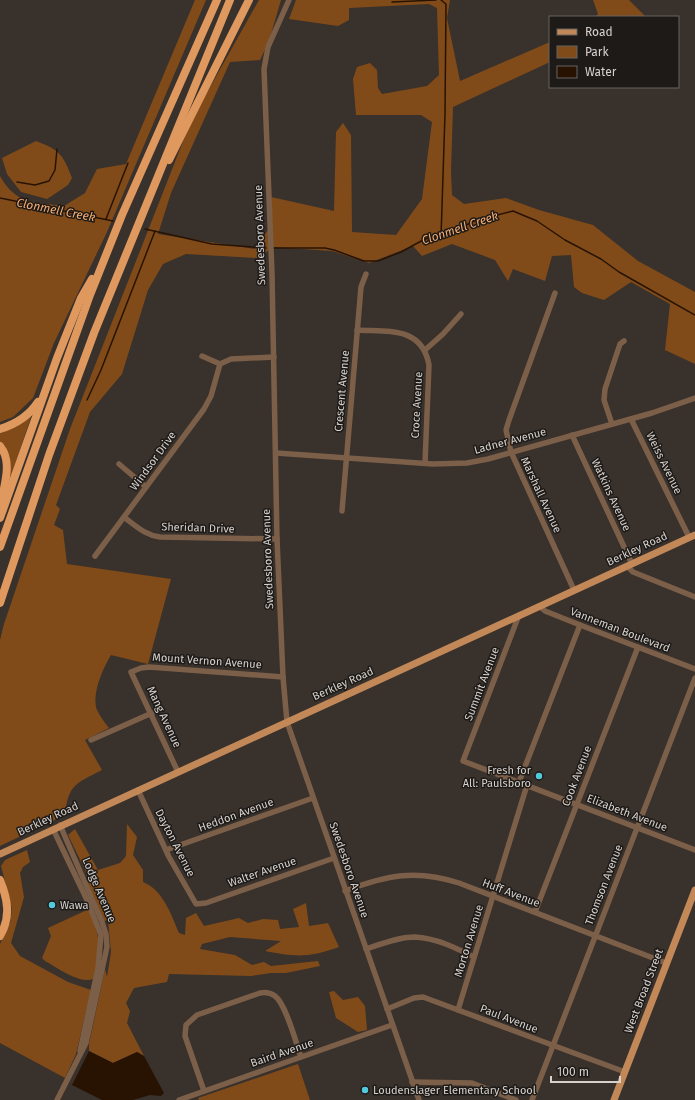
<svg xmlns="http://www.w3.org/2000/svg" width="695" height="1100" font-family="'Fira Sans',sans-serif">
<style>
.green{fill:#814b19}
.water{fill:#281302}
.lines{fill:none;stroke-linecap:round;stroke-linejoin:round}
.stream{stroke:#281302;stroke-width:1.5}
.minor{stroke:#7c5f48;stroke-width:5.5}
.major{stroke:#c38858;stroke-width:7}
.highway{stroke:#df985e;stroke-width:8}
.poi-dot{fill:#53cadc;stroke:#1d1a17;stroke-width:1.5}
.labels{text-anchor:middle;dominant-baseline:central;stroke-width:3;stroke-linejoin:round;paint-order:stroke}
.street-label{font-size:11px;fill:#d7d2ce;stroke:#1d1a17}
.poi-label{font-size:11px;fill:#d7d2ce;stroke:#1d1a17;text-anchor:start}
.water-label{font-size:12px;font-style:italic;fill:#f6ac72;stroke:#1d1a17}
</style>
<rect width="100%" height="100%" fill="#39312c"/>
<g class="green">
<path d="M195 0H206L107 232 54 343 33 398 13 417 0 422V176C16 205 35 202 64 206L85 193 97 169 126 164Z"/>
<path d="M259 0H281L269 41 260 60 230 62 171 193 158 234 255 249 272 224 271 197 334 211 336 132 343 123 351 135 352 232 396 235 422 199 432 122 421 115H356L353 79 357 67 370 63 377 70 378 88 382 94 427 86 439 75 437 8 429 4 349 8V20L338 26 289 19 296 0H450L447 18 460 81 550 42V62L453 107 451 171 452 195 464 204 506 198 539 210 593 225 638 261 695 292V364L665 350 670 304 631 282 604 300 582 293 574 287 571 255 552 256 545 281 513 269 508 281 495 260 452 244 422 256 413 246 369 263 332 251 273 247 258 258 186 254 163 264 148 290 122 374 90 412 56 505 60 509 54 525 63 530 67 564 171 579 148 664 111 655C103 668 91 695 97 710 100 716 105 723 109 728L85 740 102 770C77 783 68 784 65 815L0 846V640L4 624 70 429 182 144 195 114Z"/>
<polygon points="593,0 629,0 646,17 595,17 598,14"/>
<path d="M36 141C60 150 63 155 72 178L68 185 47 199 21 192 7 174 2 158Z"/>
<polygon points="31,417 9,482 6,448 0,442 0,432 8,430"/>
<path d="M127 824 137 837 133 855 143 870V882C163 890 171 914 179 933L185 935 186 918 196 913 204 926 239 918 248 923 263 919 278 920 280 929 299 927 293 909 306 903 309 926 328 923 339 947C309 958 295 957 265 951L281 941 230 937 202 944 200 949 235 955 252 965 264 962 271 966 318 961 320 966 286 973H271L251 976 169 974 167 982 134 988 126 1003 130 1011 127 1023 144 1056 137 1052 113 1063 89 1051V1044L105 969 107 977 111 952 108 920 104 921 87 881 90 880 68 835 75 829 98 870 120 863 126 856Z"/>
<polygon points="27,850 30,862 23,867 20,873 24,897 11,943 20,956 68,982 91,990 76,1054 65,1078 0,1043 0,944 10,923 12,909 1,866 5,860"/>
<path d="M89 909C99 934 104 952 93 979 79 984 58 968 45 961L42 958 51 936 48 928Z"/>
<polygon points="334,991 343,1000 358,997 365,1006 367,1030 358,1032 336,1018 329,992"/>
<polygon points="298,1064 310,1100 199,1100 198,1098"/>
</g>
<polygon class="water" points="89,1051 113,1063 137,1052 144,1056 164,1093 161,1096 150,1095 133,1100 102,1100 72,1085"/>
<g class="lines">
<g class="stream">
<polyline points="392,2 436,0"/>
<polyline points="17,182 35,185 49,181 55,170 57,149"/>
<polyline points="0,198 113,221"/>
<polyline points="106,219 128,163"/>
<polyline points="145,229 212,244 266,248"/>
<polyline points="441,237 445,114 446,4 441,0"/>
<polyline points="274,248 325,248 334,250 364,261 378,261 401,252 425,239 445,236 474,221 513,211 537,221 565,240 601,259 619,272 695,315"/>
<polyline points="87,400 101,370 155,231"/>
</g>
<g class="minor">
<polyline points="289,0 268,47 264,69 272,274 277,539 283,677 287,722 419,1100"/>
<polyline points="555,293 509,420 506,430 511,452 574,590"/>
<path d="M357 330C388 332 422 326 429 365L425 463"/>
<polyline points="425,350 443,334 461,314"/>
<polyline points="202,356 220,364"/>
<polyline points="631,419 689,537"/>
<polyline points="612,424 604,400 605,389 620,344 624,341"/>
<polyline points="572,435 632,564"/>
<polyline points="276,453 433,464 467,463 488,459 652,413 695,398"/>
<polyline points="119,464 146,487"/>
<polyline points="342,511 361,287 366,274"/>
<path d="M125 518C136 526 145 535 160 537L277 539"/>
<polyline points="95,556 204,409 211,396 220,364 231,359 274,357"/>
<polyline points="627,566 633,572 695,597"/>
<polyline points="539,606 545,611 580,625 695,669"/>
<polyline points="519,615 463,761 695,850"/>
<polyline points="91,740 152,713"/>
<polyline points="178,772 131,672 141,668 149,667 283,677"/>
<polyline points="519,782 580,625"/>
<polyline points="138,790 169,857 196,904 206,903 334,858"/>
<polyline points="53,829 87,900 101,935 98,968 80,1051"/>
<polyline points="166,850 313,798"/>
<path d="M345 891C387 875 416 869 459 883L666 963"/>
<polyline points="535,912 638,647"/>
<path d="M366 949C381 944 399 937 415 937 436 938 456 948 474 957"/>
<polyline points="387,1009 414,998 423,997 625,1072"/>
<polyline points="458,1010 527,785"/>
<polyline points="412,1082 472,1083 516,1100"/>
<path d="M204 1091 185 1036 186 1025 197 1015 260 993C265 992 271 993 275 996 286 1004 296 1043 301 1057"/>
<polyline points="57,1100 86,1043 107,947 106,934 102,922 60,825"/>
<polyline points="179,1100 392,1025"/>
<polyline points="532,1100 695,678"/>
</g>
<g class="major">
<polyline points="0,854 695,535"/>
<polyline points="614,1100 695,890"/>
</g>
<g class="highway">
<polyline points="169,160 249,0"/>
<path d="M0 429C16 424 29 416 38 402"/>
<path d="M0 446C13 462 4 485 1 503"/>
<polyline points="0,518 57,358 81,298 92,279"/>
<polyline points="0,547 90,295 122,215 217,0"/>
<polyline points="0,603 49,455 94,333 230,0"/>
<path d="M0 880C8 900 11 917 0 936"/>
</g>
</g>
<g class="poi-dot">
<circle cx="539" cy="776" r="4"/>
<circle cx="52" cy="905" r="4"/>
<circle cx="365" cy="1090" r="4"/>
</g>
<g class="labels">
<g class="street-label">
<text transform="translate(260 235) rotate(-92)">Swedesboro Avenue</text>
<text transform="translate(342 391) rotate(-85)">Crescent Avenue</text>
<text transform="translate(417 405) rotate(-87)">Croce Avenue</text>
<text transform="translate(510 441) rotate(-15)">Ladner Avenue</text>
<text transform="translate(153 461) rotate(-54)">Windsor Drive</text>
<text transform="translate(664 463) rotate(64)">Weiss Avenue</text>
<text transform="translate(541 495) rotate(65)">Marshall Avenue</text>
<text transform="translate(611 495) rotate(65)">Watkins Avenue</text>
<text transform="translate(198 528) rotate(2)">Sheridan Drive</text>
<text transform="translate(637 549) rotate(-25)">Berkley Road</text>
<text transform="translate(268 559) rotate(-92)">Swedesboro Avenue</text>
<text transform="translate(620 630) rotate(21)">Vanneman Boulevard</text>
<text transform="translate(207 661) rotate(4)">Mount Vernon Avenue</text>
<text transform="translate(343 684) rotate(-24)">Berkley Road</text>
<text transform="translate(482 684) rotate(-69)">Summit Avenue</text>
<text transform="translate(164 717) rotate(65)">Mang Avenue</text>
<text transform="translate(577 776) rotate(-69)">Cook Avenue</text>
<text transform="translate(627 813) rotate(21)">Elizabeth Avenue</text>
<text transform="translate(236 815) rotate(-20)">Heddon Avenue</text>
<text transform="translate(48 819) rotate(-25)">Berkley Road</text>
<text transform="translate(175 843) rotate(63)">Dayton Avenue</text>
<text transform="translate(349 870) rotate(71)">Swedesboro Avenue</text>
<text transform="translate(262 872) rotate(-19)">Walter Avenue</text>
<text transform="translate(604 885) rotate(-69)">Thomson Avenue</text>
<text transform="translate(99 890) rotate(67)">Lodge Avenue</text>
<text transform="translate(511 893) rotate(21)">Huff Avenue</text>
<text transform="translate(469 941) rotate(-73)">Morton Avenue</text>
<text transform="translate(644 991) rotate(-69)">West Broad Street</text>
<text transform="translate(509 1019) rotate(21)">Paul Avenue</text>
<text transform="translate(282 1053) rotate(-19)">Baird Avenue</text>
</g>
<g class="poi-label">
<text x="531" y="770" text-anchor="end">Fresh for<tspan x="531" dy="13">All: Paulsboro</tspan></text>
<text x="60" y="905">Wawa</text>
<text x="373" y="1090">Loudenslager Elementary School</text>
</g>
<g class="water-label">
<text transform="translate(56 210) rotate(11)">Clonmell Creek</text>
<text transform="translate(460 228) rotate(-19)">Clonmell Creek</text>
</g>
</g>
<rect x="549" y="16" width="130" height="72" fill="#1d1a17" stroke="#676460"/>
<rect x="557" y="29" width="20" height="6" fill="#c38858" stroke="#676460"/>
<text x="585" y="36" font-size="12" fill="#d7d2ce">Road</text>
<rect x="557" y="46" width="20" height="12" fill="#814b19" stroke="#676460"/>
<text x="585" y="56" font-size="12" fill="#d7d2ce">Park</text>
<rect x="557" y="66" width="20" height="12" fill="#281302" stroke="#676460"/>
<text x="585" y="76" font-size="12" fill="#d7d2ce">Water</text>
<path d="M551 1076v6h69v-6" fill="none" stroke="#d7d2ce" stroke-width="2"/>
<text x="557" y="1076" font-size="12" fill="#d7d2ce" stroke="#1d1a17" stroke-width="3" paint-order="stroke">100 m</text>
</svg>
